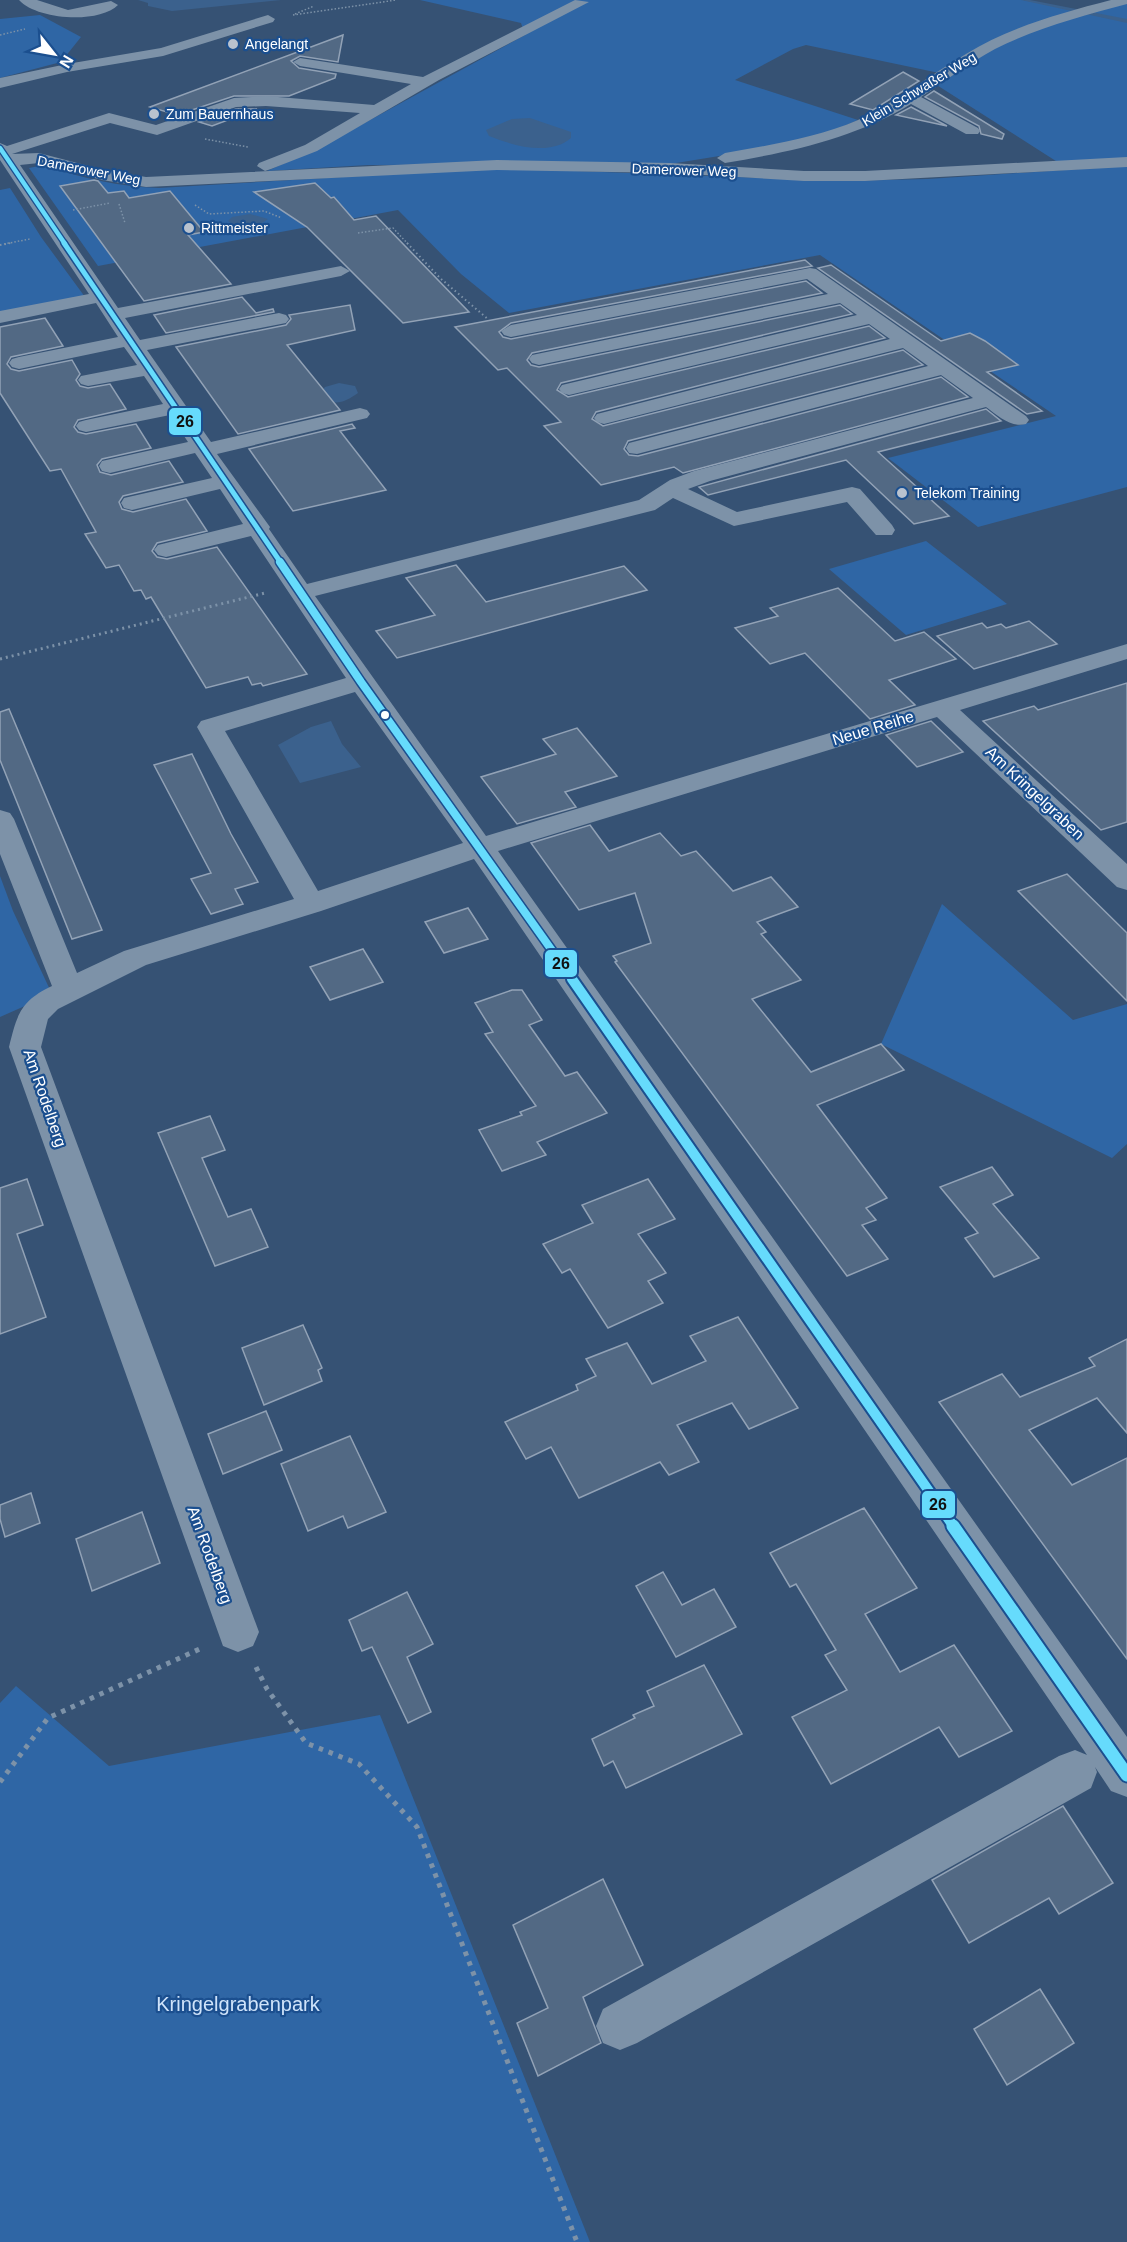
<svg xmlns="http://www.w3.org/2000/svg" width="1127" height="2242" font-family="Arial,sans-serif">
<style>
.green{fill:#2f66a5}
.water{fill:#3b618d}
.lines{fill:none;stroke-linecap:round;stroke-linejoin:round}
.stream{fill:#3b618d;fill-rule:evenodd}
.building{fill:#526984;stroke:#92a2b6;stroke-width:1.5}
.path-far3{stroke:#7d92a8;stroke-width:1.5;stroke-dasharray:1.5 2;stroke-linecap:butt}
.path-far2{stroke:#7d92a8;stroke-width:2;stroke-dasharray:1.5 3;stroke-linecap:butt}
.path-far1{stroke:#7d92a8;stroke-width:3;stroke-dasharray:2 4;stroke-linecap:butt}
.path{stroke:#7d92a8;stroke-width:5;stroke-dasharray:4.5 6;stroke-linecap:butt}
.minor{fill:#7d92a8;fill-rule:evenodd}
.bus-1-far4-casing{stroke:#1b4f8f;stroke-width:7}
.bus-1-far3-casing{stroke:#1b4f8f;stroke-width:8}
.bus-1-far2-casing{stroke:#1b4f8f;stroke-width:11}
.bus-1-far1-casing{stroke:#1b4f8f;stroke-width:14}
.bus-1-casing{stroke:#1b4f8f;stroke-width:17}
.bus-1-far4{stroke:#66dbfc;stroke-width:4.5}
.bus-1-far3{stroke:#66dbfc;stroke-width:5}
.bus-1-far2{stroke:#66dbfc;stroke-width:8}
.bus-1-far1{stroke:#66dbfc;stroke-width:10}
.bus-1{stroke:#66dbfc;stroke-width:13}
.poi-dot{fill:#b9c2ce;stroke:#1b4f8f;stroke-width:2}
.bus-dot{fill:#fff;stroke:#1b4f8f;stroke-width:2}
.labels{text-anchor:middle;dominant-baseline:central;stroke-width:4.5;stroke-linejoin:round;paint-order:stroke}
.far-poi-label{font-size:14px;fill:#fff;stroke:#1b4f8f;text-anchor:start}
.far-street-label{font-size:14px;fill:#fff;stroke:#1b4f8f}
.street-label{font-size:16px;fill:#fff;stroke:#1b4f8f}
.near-park-label{font-size:20px;fill:#cfe3fa;stroke:#1b4f8f}
.line-badge{stroke:#1b4f8f;stroke-width:2}
.pale-badge-label{font-size:16px;text-anchor:middle;font-weight:bold;fill:#111}
</style>
<rect width="100%" height="100%" fill="#365274"/>
<g class="green">
<polygon points="420,0 1023,0 1091,13 1127,3 1127,160 1059,163 932,82 944,74 806,45 793,49 735,80 858,120 831,132 781,146 670,164 368,165 267,171 319,148 525,35 521,23"/>
<polygon points="40,15 81,37 61,62 0,78 0,19"/>
<path d="M44 165C81 178 120 187 159 188L496 168 844 181 928 179 1127 166V487L978 527 888 458 1056 416 820 255 509 313 461 274 398 210 98 266 29 168Z"/>
<polygon points="10,188 41,237 85,297 0,313 0,190"/>
<polygon points="926,541 1007,604 906,635 829,569"/>
<polygon points="0,876 13,911 52,994 0,1017"/>
<polygon points="942,904 1073,1020 1127,1004 1127,1144 1112,1158 881,1044"/>
<polygon points="16,1686 109,1766 380,1715 590,2242 0,2242 0,1703"/>
</g>
<g class="water">
<polygon points="138,0 281,0 172,11 148,6 148,3"/>
<path d="M530 118 571 132V138C549 157 512 145 489 136L486 130 512 119Z"/>
<path d="M250 214 268 219C254 229 241 231 228 221L232 217Z"/>
<path d="M339 383 355 386 358 393C344 403 333 407 319 395L325 387Z"/>
<polygon points="331,721 342,744 361,767 300,783 278,745 311,727"/>
</g>
<g class="lines">
<polygon class="stream" points="1021,0 1030,0 1127,19 1127,23"/>
</g>
<g class="building">
<polygon points="343,35 338,62 300,56 291,61 299,68 336,74 335,78 289,96 234,96 177,115 150,107"/>
<polygon points="903,72 919,81 873,110 850,104"/>
<polygon points="934,91 1004,134 1002,139 981,134 979,126 925,97"/>
<polygon points="911,107 947,126 896,115"/>
<polygon points="236,109 257,109 212,126 199,122"/>
<polygon points="94,180 98,181 108,193 124,191 129,198 170,191 204,232 188,235 231,284 144,301 60,186"/>
<polygon points="315,183 331,198 334,197 354,220 376,216 469,312 403,323 307,227 254,192"/>
<polygon points="805,260 812,266 511,323 499,332 503,337 511,339 806,281 822,293 532,353 527,360 531,365 539,367 840,305 852,314 561,383 557,390 568,397 869,326 885,338 596,412 592,419 603,426 903,350 923,365 628,441 624,449 629,455 638,456 941,377 968,397 683,473 674,467 601,485 544,426 561,422 507,368 498,370 455,327"/>
<polygon points="831,265 941,341 970,333 985,341 1018,365 987,372 1042,411 1027,414 818,268"/>
<polygon points="242,297 256,313 273,309 274,312 166,333 154,315"/>
<polygon points="350,305 355,330 287,345 340,410 238,434 176,347 286,325 291,319 289,315"/>
<polygon points="45,318 63,346 11,357 7,364 11,369 19,371 72,360 80,374 76,380 80,386 88,388 110,384 126,409 78,420 74,427 78,432 86,434 136,424 151,448 102,459 97,465 100,472 111,475 169,461 183,482 123,496 119,502 122,509 133,512 186,499 207,531 157,543 152,551 157,557 167,559 217,547 307,674 263,686 261,683 252,685 248,677 206,688 151,597 146,599 141,590 134,591 119,565 106,568 85,534 96,532 61,469 50,471 0,393 0,327"/>
<polygon points="986,409 1001,421 878,452 949,516 914,524 846,460 708,495 699,487"/>
<polygon points="352,424 355,428 340,431 386,490 293,511 249,449"/>
<polygon points="456,565 486,602 624,566 647,590 397,658 376,631 435,615 406,578"/>
<polygon points="838,588 895,641 924,632 956,659 889,680 915,705 870,719 805,653 770,664 735,628 778,616 770,608"/>
<polygon points="1029,621 1057,644 974,669 937,636 982,623 987,628 1001,624 1006,628"/>
<polygon points="1127,683 1127,822 1101,830 983,721 1034,706 1038,710"/>
<polygon points="9,709 102,930 72,939 0,760 0,712"/>
<polygon points="931,721 963,752 917,767 886,735"/>
<polygon points="577,728 617,776 565,792 576,807 517,824 481,777 556,754 543,739"/>
<polygon points="192,754 231,834 258,882 235,889 243,904 211,914 191,879 211,873 154,765"/>
<polygon points="590,825 609,851 660,833 681,856 696,851 733,891 771,877 798,907 757,922 766,932 761,934 801,980 752,999 811,1072 881,1044 904,1070 817,1105 887,1198 866,1208 876,1220 862,1225 888,1259 847,1276 615,962 617,961 613,956 651,943 635,893 579,910 531,843"/>
<polygon points="1067,874 1127,933 1127,1001 1018,891"/>
<polygon points="468,908 488,939 444,953 425,922"/>
<polygon points="363,949 383,982 330,1000 310,967"/>
<polygon points="512,990 522,990 542,1020 529,1025 565,1076 577,1072 607,1113 537,1142 546,1155 502,1171 479,1130 522,1115 520,1112 536,1106 485,1034 493,1032 475,1003"/>
<polygon points="210,1116 225,1150 202,1158 228,1217 251,1209 268,1247 215,1266 158,1133"/>
<polygon points="992,1167 1013,1195 993,1204 1039,1258 994,1277 965,1238 978,1233 940,1187"/>
<polygon points="27,1179 43,1225 17,1234 46,1317 0,1334 0,1188"/>
<polygon points="648,1179 675,1219 638,1234 666,1273 648,1281 663,1303 608,1328 570,1269 562,1273 543,1244 593,1223 582,1205"/>
<polygon points="738,1317 798,1408 749,1429 732,1403 677,1425 699,1462 669,1475 660,1462 579,1498 551,1447 526,1459 505,1422 578,1390 576,1385 596,1376 586,1359 627,1343 652,1384 706,1361 690,1336"/>
<polygon points="303,1325 322,1368 318,1370 322,1381 264,1405 242,1348"/>
<polygon points="1127,1339 1127,1433 1097,1398 1029,1430 1072,1485 1127,1458 1127,1659 939,1402 1002,1374 1020,1397 1095,1366 1089,1358"/>
<polygon points="266,1411 282,1450 223,1474 208,1434"/>
<polygon points="350,1436 386,1512 348,1528 343,1516 308,1531 281,1464"/>
<polygon points="31,1493 40,1523 5,1537 0,1519 0,1505"/>
<polygon points="864,1508 917,1588 865,1614 900,1672 954,1645 1012,1731 959,1757 939,1727 831,1784 792,1717 847,1690 825,1655 836,1650 796,1584 790,1587 770,1553"/>
<polygon points="142,1512 160,1563 92,1591 76,1539"/>
<polygon points="663,1572 682,1605 714,1589 736,1627 676,1657 636,1586"/>
<polygon points="407,1592 433,1644 407,1657 431,1712 408,1723 372,1647 362,1651 349,1620"/>
<polygon points="704,1665 742,1734 626,1788 613,1761 604,1766 592,1739 635,1718 633,1715 654,1706 647,1691"/>
<polygon points="1063,1806 1113,1883 1059,1914 1049,1898 969,1943 932,1880"/>
<polygon points="603,1879 643,1965 583,1997 601,2043 538,2076 517,2023 548,2008 513,1925"/>
<polygon points="1040,1989 1074,2043 1007,2085 974,2029"/>
</g>
<g class="lines">
<g class="path-far3">
<polyline points="295,14 314,6"/>
<polyline points="293,15 396,0"/>
<polyline points="0,35 25,29"/>
<polyline points="205,139 248,147"/>
<polyline points="119,204 125,223"/>
<polyline points="195,205 209,214 264,211 282,218"/>
<polyline points="73,210 110,203"/>
<polyline points="358,233 393,228 408,244"/>
<polyline points="4,244 30,239"/>
</g>
<g class="path-far2">
<polyline points="407,243 440,278 489,320"/>
<polyline points="0,245 11,243"/>
</g>
<polyline class="path-far1" points="0,659 265,593"/>
<g class="path">
<polyline points="256,1667 267,1689 306,1743 359,1764 417,1827 577,2242"/>
<polyline points="0,1782 48,1718 204,1647"/>
</g>
<g class="minor">
<path d="M19 0H37L68 10 111 1 118 5C99 24 37 20 19 0Z"/>
<path d="M575 0 589 2 439 80 317 151 271 169 265 171 257 166 259 163 305 145 360 113 266 106 236 107 157 135 110 123 12 154 39 153 104 170 146 177 497 160 670 163 804 171H865L1127 157V167L865 181H804L670 173 497 170 146 187 102 180 39 163 20 165 118 308 341 266 350 271 341 276 125 318 140 340 279 313 286 315 289 319 286 323 147 350 211 442 360 408 367 410 370 414 367 418 217 454 270 527 269 529 307 584 639 500 670 480 694 471 973 398 941 375 637 454 629 453 626 448 629 443 928 366 903 348 604 424 597 422 594 418 597 414 890 339 869 324 569 395 562 393 559 389 562 385 857 315 840 303 539 365 532 363 529 359 532 355 828 294 807 279 511 337 504 335 501 331 511 325 810 268 816 269 1026 416 1029 420 1026 424C1011 428 998 416 986 407L710 481 688 489 737 512 852 487 860 489 892 525 895 530 892 535H876L847 502 734 526 673 498 655 510 315 596 486 836 1127 644V659L960 710 1127 864V890L1117 887 937 717 498 851 1127 1737V1797L1111 1791 1095 1767 1097 1772 1091 1788 637 2043 620 2050 603 2043 596 2026 603 2009 1059 1756 1075 1750 1087 1755 474 859 321 911 146 965 58 1009 48 1019 41 1047 259 1632 253 1646 238 1652 223 1646 9 1047C17 1015 20 1001 52 986L0 854V810L10 813 14 819 77 973 124 951 294 899 197 727 201 721 346 678 251 536 166 557 158 555 154 550 158 545 243 524 220 489 132 510 124 508 121 503 124 498 212 478 195 453 110 473 102 471 99 466 102 461 188 442 170 415 86 432 79 430 76 426 79 422 86 420 163 404 144 376 88 386 81 384 78 380 81 376 137 365 124 347 19 369 12 367 9 363 12 359 19 357 118 337 96 303 0 323V311L89 294 0 160V143L7 146 109 113 156 125 234 98 266 96 374 105 411 84 300 66 293 62 300 58 423 77ZM355 692 463 843 318 891 225 731Z"/>
<path d="M1111 0H1127V4C1082 16 1037 28 995 49 969 63 945 81 921 97L978 128 980 131 978 134H966L911 104C853 139 790 152 725 163L717 158 725 153C770 145 816 138 858 120 897 102 928 76 966 54 1010 27 1061 13 1111 0Z"/>
<polygon points="268,15 275,19 273,22 163,56 67,72 0,88 0,78 67,64 161,48"/>
</g>
<g class="bus-1-far4-casing">
<polyline id="bus-1-far4" points="0,148 65,244"/>
</g>
<g class="bus-1-far3-casing">
<polyline id="bus-1-far3" points="64,243 281,563"/>
</g>
<g class="bus-1-far2-casing">
<polyline id="bus-1-far2" points="280,562 361,682 573,980"/>
</g>
<g class="bus-1-far1-casing">
<polyline id="bus-1-far1" points="572,979 954,1527"/>
</g>
<g class="bus-1-casing">
<polyline id="bus-1" points="953,1526 1127,1775"/>
</g>
<use href="#bus-1-far4" class="bus-1-far4"/>
<use href="#bus-1-far3" class="bus-1-far3"/>
<use href="#bus-1-far2" class="bus-1-far2"/>
<use href="#bus-1-far1" class="bus-1-far1"/>
<use href="#bus-1" class="bus-1"/>
</g>
<g class="poi-dot">
<circle cx="233" cy="44" r="6"/>
<circle cx="154" cy="114" r="6"/>
<circle cx="189" cy="228" r="6"/>
<circle cx="902" cy="493" r="6"/>
</g>
<circle class="bus-dot" cx="385" cy="715" r="5"/>
<g class="labels">
<g class="far-poi-label">
<text x="245" y="44">Angelangt</text>
<text x="166" y="114">Zum Bauernhaus</text>
<text x="201" y="228">Rittmeister</text>
<text x="914" y="493">Telekom Training</text>
</g>
<g class="far-street-label">
<text transform="translate(919 89) rotate(-31)">Klein Schwaßer Weg</text>
<text transform="translate(89 170) rotate(11)">Damerower Weg</text>
<text transform="translate(684 170) rotate(2)">Damerower Weg</text>
</g>
<g class="street-label">
<text transform="translate(873 728) rotate(-17)">Neue Reihe</text>
<text transform="translate(1035 793) rotate(43)">Am Kringelgraben</text>
<text transform="translate(45 1098) rotate(71)">Am Rodelberg</text>
<text transform="translate(210 1555) rotate(70)">Am Rodelberg</text>
</g>
<g class="near-park-label">
<text x="238" y="2004">Kringelgrabenpark</text>
</g>
</g>
<g class="line-badge">
<rect x="168" y="407" width="34" height="29" rx="6" fill="#66dbfc"/>
<rect x="544" y="949" width="34" height="29" rx="6" fill="#66dbfc"/>
<rect x="921" y="1490" width="35" height="29" rx="6" fill="#66dbfc"/>
</g>
<g class="pale-badge-label">
<text x="185" y="427">26</text>
<text x="561" y="969">26</text>
<text x="938" y="1510">26</text>
</g>
<g transform="translate(54 54) rotate(121)" stroke="#1b4f8f" stroke-width="4.5" paint-order="stroke">
<path d="M0-4.5L10 22L0 15L-10 22Z" fill="#ffffff"/>
<text y="-9" font-size="16" font-weight="bold" text-anchor="middle" fill="#ffffff">N</text>
</g>
</svg>
